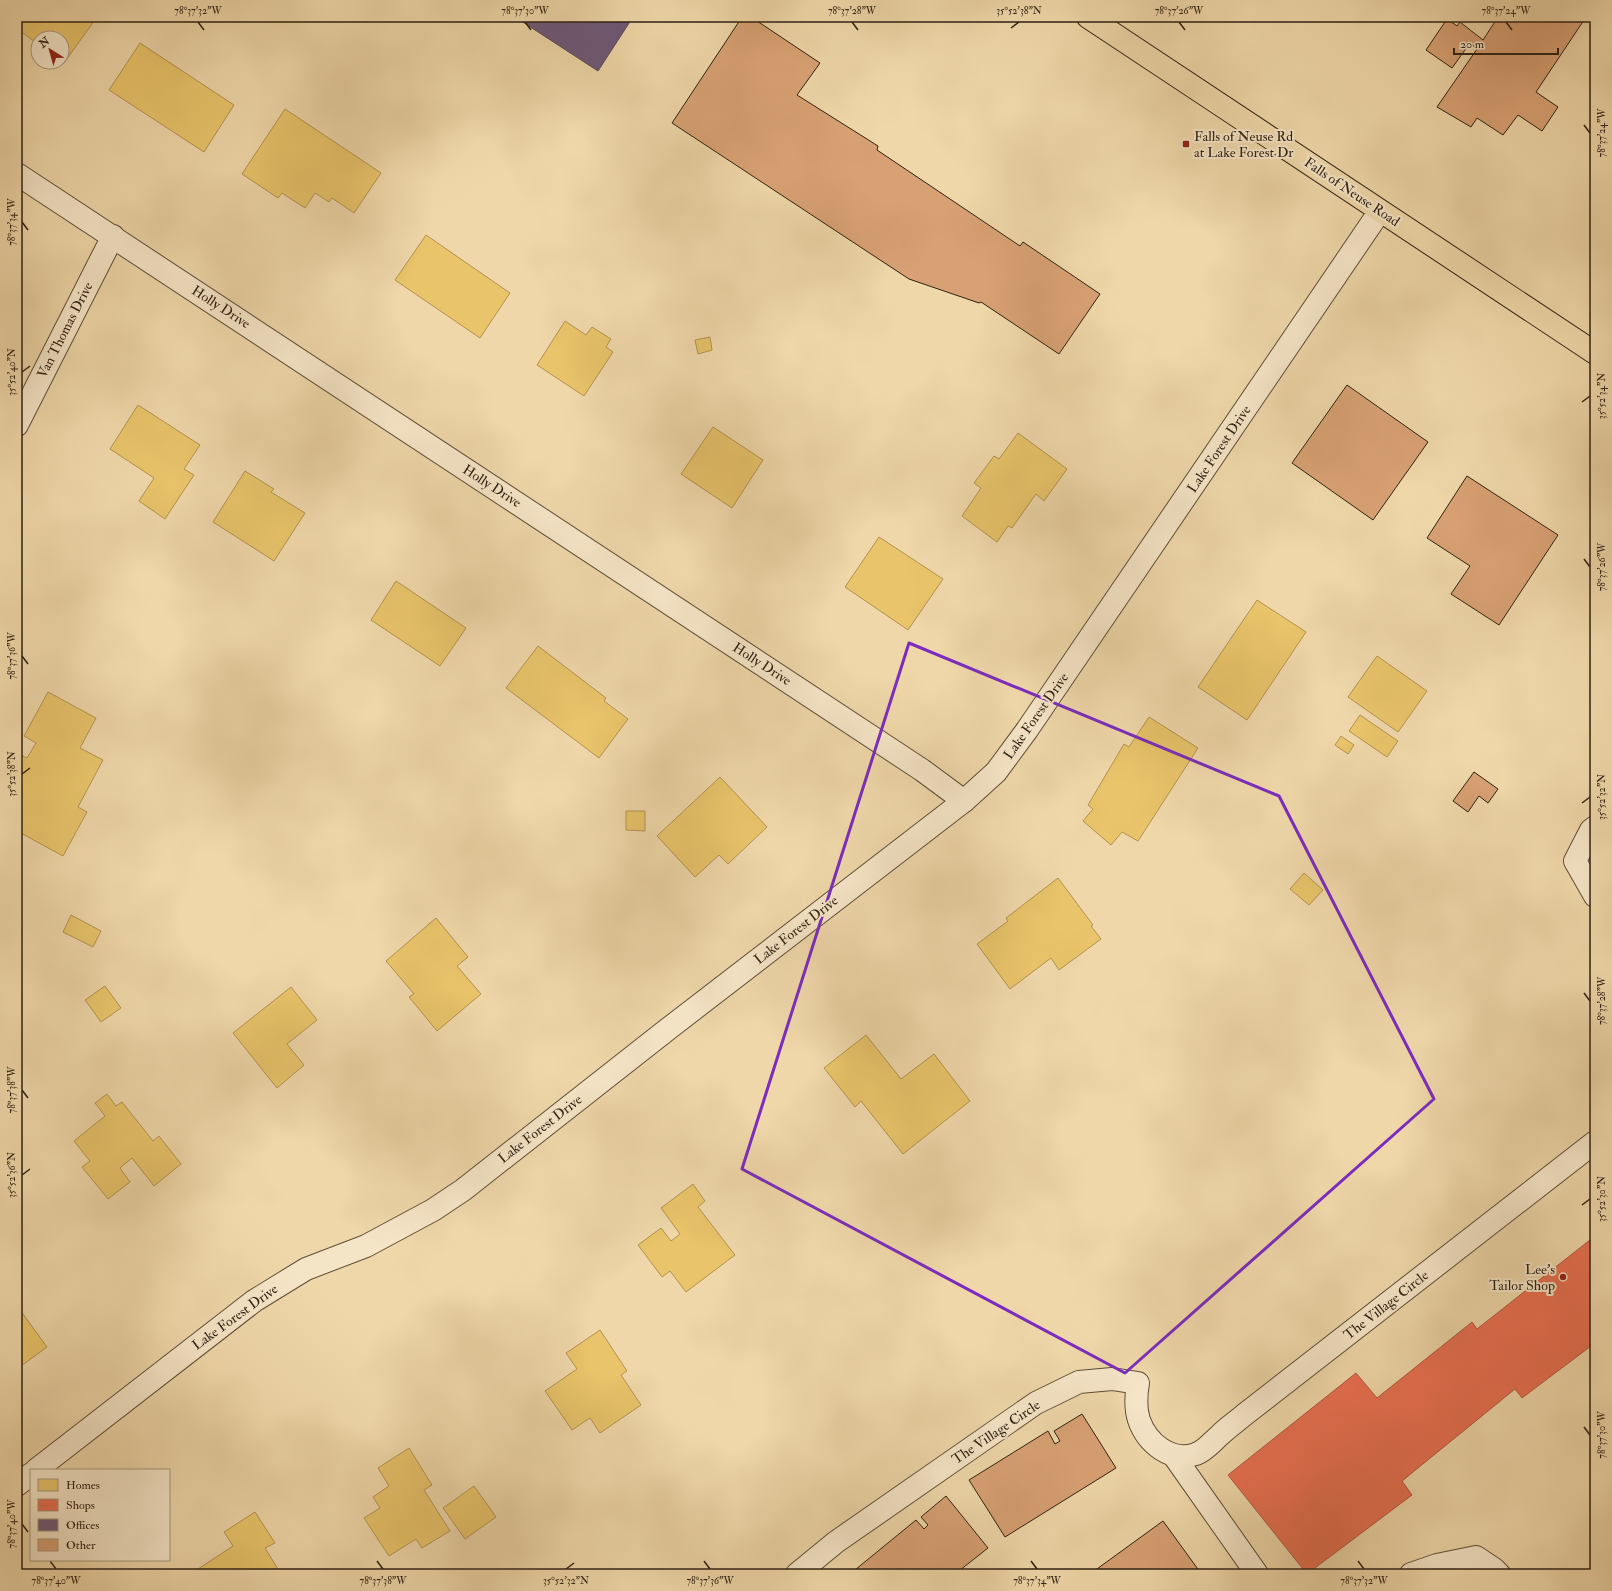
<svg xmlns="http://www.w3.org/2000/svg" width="1612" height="1591" font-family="'IM FELL Double Pica',serif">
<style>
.homes{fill:#e9c46a;stroke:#b19350}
.shops{fill:#e76f51;stroke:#b0583e}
.offices{fill:#6d597a;stroke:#5a485b}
.building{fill:#d8a173;stroke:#2f2113}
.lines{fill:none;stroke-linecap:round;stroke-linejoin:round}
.minor-casing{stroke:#5f4e38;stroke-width:24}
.major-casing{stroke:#2f2113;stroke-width:24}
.minor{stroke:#f5e5c7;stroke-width:22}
.major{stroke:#efd7a9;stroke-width:22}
.marked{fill:none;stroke:#7b2cbf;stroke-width:3;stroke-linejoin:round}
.ticks{fill:none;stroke:#2f2113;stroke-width:1.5}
.poi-dot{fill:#8f2418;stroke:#f5e5c7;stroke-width:1.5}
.labels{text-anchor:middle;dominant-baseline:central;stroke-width:4;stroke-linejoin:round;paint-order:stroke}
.poi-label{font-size:14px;fill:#2f2113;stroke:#f5e5c7;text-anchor:start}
.street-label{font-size:14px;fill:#2f2113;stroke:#f5e5c7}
.neatline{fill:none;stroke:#2f2113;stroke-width:1.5}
.ticks-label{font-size:10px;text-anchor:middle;fill:#2f2113}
</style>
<rect width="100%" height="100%" fill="#efd7a9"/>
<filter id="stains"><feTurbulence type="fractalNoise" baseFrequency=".005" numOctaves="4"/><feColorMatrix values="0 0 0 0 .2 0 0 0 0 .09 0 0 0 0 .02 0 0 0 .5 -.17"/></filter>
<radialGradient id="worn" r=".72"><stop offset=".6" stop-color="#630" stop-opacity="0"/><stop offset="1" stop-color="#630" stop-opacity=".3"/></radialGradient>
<g class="homes">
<polygon points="17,17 88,17 94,21 64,63 62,62 62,38 38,38 38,44 17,29"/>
<polygon points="140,43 234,105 204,152 109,90"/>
<polygon points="285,109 381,173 354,213 332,198 329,202 315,193 305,208 282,193 278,198 242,174"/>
<polygon points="426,235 510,293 480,338 395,280"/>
<polygon points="565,321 586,335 592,327 611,339 606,347 613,352 584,396 537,365"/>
<polygon points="710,337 712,350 698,354 695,340"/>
<polygon points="138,405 200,445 184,469 194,475 165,519 139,501 154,478 110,449"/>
<polygon points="713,427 763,460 732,508 681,474"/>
<polygon points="1018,433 1067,469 1044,501 1036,494 1012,528 1008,526 997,542 962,516 981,488 974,483 994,456 999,459"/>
<polygon points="245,471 274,489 271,492 305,513 274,561 213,522"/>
<polygon points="879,537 943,579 908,630 845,587"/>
<polygon points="396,581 466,628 440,666 371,620"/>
<polygon points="1257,600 1306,632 1247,720 1198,687"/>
<polygon points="538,646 606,698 604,701 628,719 599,758 506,688"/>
<polygon points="1377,656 1427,691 1398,732 1348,697"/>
<polygon points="48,692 96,718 80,748 103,760 78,807 87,812 63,856 17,831 17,753 27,758 36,743 24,736"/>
<polygon points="1360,715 1398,741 1387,757 1349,731"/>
<polygon points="1149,717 1198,748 1138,841 1122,832 1111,845 1083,821 1093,809 1088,805 1124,744 1129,747"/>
<polygon points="1341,736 1354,745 1348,754 1335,745"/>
<polygon points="720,777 767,827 728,864 719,855 695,877 657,836"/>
<polygon points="626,811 645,811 645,831 626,830"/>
<polygon points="1304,873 1323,890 1309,905 1290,889"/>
<polygon points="1058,878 1093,925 1091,926 1101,939 1059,970 1051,958 1010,989 977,944 1008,921 1006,918"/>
<polygon points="71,915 101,931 93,947 63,932"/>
<polygon points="436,918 468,957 457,966 481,994 437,1031 409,997 414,994 386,961"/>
<polygon points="105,986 121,1008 101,1022 85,1000"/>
<polygon points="291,987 317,1020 287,1044 304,1065 277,1088 233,1033"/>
<polygon points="866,1035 901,1079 934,1054 970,1101 903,1154 861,1101 855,1107 824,1068"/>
<polygon points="107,1094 116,1106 122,1102 153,1141 159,1136 181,1164 154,1186 132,1158 120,1168 130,1182 108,1199 82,1167 90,1161 74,1141 105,1116 95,1103"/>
<polygon points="693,1184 705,1201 698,1207 735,1255 686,1292 670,1271 662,1277 638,1245 661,1228 671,1241 680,1234 661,1208"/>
<polygon points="23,1314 47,1347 17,1369 17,1318"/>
<polygon points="600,1330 627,1371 621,1375 641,1405 600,1433 590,1418 572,1430 545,1391 577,1369 566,1353"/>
<polygon points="409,1448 432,1485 424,1490 450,1531 422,1548 416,1539 389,1556 364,1518 380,1508 373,1497 389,1486 378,1468"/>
<polygon points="474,1486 496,1517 465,1539 443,1508"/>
<polygon points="255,1512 275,1543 265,1548 281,1574 197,1574 195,1571 233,1546 224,1532"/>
</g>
<polygon class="shops" points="1595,1236 1595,1343 1522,1398 1515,1389 1402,1481 1412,1495 1307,1574 1228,1475 1356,1373 1377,1398 1472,1322 1477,1329"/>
<polygon class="offices" points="515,17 633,17 598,71"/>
<g class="building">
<polygon points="742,17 751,17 820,63 797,95 878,146 877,150 1020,246 1023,242 1100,294 1059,354 981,302 979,303 909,279 672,123"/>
<polygon points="1498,17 1586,17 1536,92 1558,107 1542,131 1518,115 1503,135 1477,118 1471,127 1437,107 1477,49 1470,43 1452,68 1426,50 1447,19 1457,26 1460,22 1483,40"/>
<polygon points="1347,385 1428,442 1373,520 1292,463"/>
<polygon points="1467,476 1558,535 1499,625 1451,594 1470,566 1427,538"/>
<polygon points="1474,772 1498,789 1488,803 1479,796 1468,812 1453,801"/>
<polygon points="1082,1414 1116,1468 1005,1537 969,1480 1048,1431 1055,1444 1060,1441 1054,1431"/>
<polygon points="946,1496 988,1548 955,1574 850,1574 916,1520 924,1529 928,1525 921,1517"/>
<polygon points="1163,1521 1200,1572 1197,1574 1090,1574"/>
</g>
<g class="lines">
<g class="minor-casing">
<g id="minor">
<polyline points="17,174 922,770 964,801"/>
<polyline points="17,425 113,236"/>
<polyline points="1595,827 1591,830 1575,861 1595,896"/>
<polyline points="1174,1456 1257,1574"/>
<polyline points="36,1470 254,1301 306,1269 366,1246 433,1210 463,1190 668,1029 964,801 996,772 1027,730 1380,211"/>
<polyline points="17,1485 31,1474"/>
<path d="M797 1574 836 1542 1036 1403 1079 1382 1112 1379 1138 1383C1136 1395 1135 1408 1139 1420 1147 1443 1171 1463 1196 1454 1205 1451 1213 1441 1220 1435 1227 1428 1236 1422 1244 1415L1595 1142"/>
<polyline points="1411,1574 1437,1565 1476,1557 1494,1569 1499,1574"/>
</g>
</g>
<g class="major-casing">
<polyline id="major" points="1088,17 1595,353"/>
</g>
<use href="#minor" class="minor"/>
<use href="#major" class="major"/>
</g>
<path class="marked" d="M909 643 1279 796 1434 1099 1125 1373 742 1169Z"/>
<path class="ticks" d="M198 22 204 30M525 22 531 30M852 22 858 30M1179 22 1185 30M1506 22 1512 30M1011 28 1019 22M1584 125 1590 133M22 222 28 230M22 372 30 366M1582 402 1590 396M1584 559 1590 567M22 656 28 664M22 774 30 768M1582 803 1590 797M1584 993 1590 1001M22 1090 28 1098M22 1175 30 1169M1582 1205 1590 1199M1584 1427 1590 1435M22 1524 28 1532M50 1561 56 1569M377 1561 383 1569M704 1561 710 1569M1031 1561 1037 1569M1358 1561 1364 1569M566 1569 574 1563"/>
<g class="poi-dot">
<rect x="1182" y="140" width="8" height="8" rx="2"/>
<circle cx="1563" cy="1277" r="4"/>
</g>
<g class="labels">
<g class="poi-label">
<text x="1194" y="136">Falls of Neuse Rd<tspan x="1194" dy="16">at Lake Forest Dr</tspan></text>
<text x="1555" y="1269" text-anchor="end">Lee's<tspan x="1555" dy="16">Tailor Shop</tspan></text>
</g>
<g class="street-label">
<text transform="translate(1352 192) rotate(34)">Falls of Neuse Road</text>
<text transform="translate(221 307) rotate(33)">Holly Drive</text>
<text transform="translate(65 330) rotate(-63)">Van Thomas Drive</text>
<text transform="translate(1219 449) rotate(-56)">Lake Forest Drive</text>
<text transform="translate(492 486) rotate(33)">Holly Drive</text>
<text transform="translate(762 664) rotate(33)">Holly Drive</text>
<text transform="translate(1036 716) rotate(-55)">Lake Forest Drive</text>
<text transform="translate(796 930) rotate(-38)">Lake Forest Drive</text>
<text transform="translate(540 1129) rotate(-38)">Lake Forest Drive</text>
<text transform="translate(1386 1305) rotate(-38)">The Village Circle</text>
<text transform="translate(235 1317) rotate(-36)">Lake Forest Drive</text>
<text transform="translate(996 1432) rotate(-34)">The Village Circle</text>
</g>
</g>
<rect width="1612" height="1591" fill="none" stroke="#efd7a9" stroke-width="44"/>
<rect x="30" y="1469" width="140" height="92" fill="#f5e5c7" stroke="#a6977f"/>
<rect x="38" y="1479" width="20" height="12" fill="#e9c46a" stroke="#a6977f"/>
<text x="66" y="1489" font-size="12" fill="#2f2113">Homes</text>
<rect x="38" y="1499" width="20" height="12" fill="#e76f51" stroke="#a6977f"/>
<text x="66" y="1509" font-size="12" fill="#2f2113">Shops</text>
<rect x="38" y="1519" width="20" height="12" fill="#6d597a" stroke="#a6977f"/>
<text x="66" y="1529" font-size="12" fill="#2f2113">Offices</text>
<rect x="38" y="1539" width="20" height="12" fill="#d8a173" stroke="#a6977f"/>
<text x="66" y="1549" font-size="12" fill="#2f2113">Other</text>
<g transform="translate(50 50) rotate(323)"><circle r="19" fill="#f5e5c7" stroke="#a6977f"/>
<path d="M0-3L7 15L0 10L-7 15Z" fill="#8f2418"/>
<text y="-6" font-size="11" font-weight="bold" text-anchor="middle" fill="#2f2113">N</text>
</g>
<path d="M1454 48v6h104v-6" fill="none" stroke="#2f2113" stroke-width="2"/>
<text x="1460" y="48" font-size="12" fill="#2f2113" stroke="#f5e5c7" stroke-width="3" paint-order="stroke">20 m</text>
<rect x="22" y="22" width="1568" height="1547" class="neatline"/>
<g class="ticks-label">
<text x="198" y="14">78°37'32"W</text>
<text x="525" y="14">78°37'30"W</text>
<text x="852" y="14">78°37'28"W</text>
<text x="1019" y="14">35°52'38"N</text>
<text x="1179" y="14">78°37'26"W</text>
<text x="1506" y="14">78°37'24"W</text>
<text transform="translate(1601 133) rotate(-90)" y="4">78°37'24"W</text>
<text transform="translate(11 222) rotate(-90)" y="4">78°37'34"W</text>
<text transform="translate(11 372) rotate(-90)" y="4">35°52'40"N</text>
<text transform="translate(1601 396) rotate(-90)" y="4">35°52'34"N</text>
<text transform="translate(1601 567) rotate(-90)" y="4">78°37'26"W</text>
<text transform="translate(11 656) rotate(-90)" y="4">78°37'36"W</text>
<text transform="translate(11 774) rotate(-90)" y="4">35°52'38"N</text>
<text transform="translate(1601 797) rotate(-90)" y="4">35°52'32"N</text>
<text transform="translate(1601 1001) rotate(-90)" y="4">78°37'28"W</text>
<text transform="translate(11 1090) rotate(-90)" y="4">78°37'38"W</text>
<text transform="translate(11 1175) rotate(-90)" y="4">35°52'36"N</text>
<text transform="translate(1601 1199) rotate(-90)" y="4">35°52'30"N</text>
<text transform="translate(1601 1435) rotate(-90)" y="4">78°37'30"W</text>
<text transform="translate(11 1524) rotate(-90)" y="4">78°37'40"W</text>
<text x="56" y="1584">78°37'40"W</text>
<text x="383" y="1584">78°37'38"W</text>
<text x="566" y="1584">35°52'32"N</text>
<text x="710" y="1584">78°37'36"W</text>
<text x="1037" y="1584">78°37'34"W</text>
<text x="1364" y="1584">78°37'32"W</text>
</g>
<rect width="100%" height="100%" filter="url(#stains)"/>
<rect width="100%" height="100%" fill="url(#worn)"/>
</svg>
